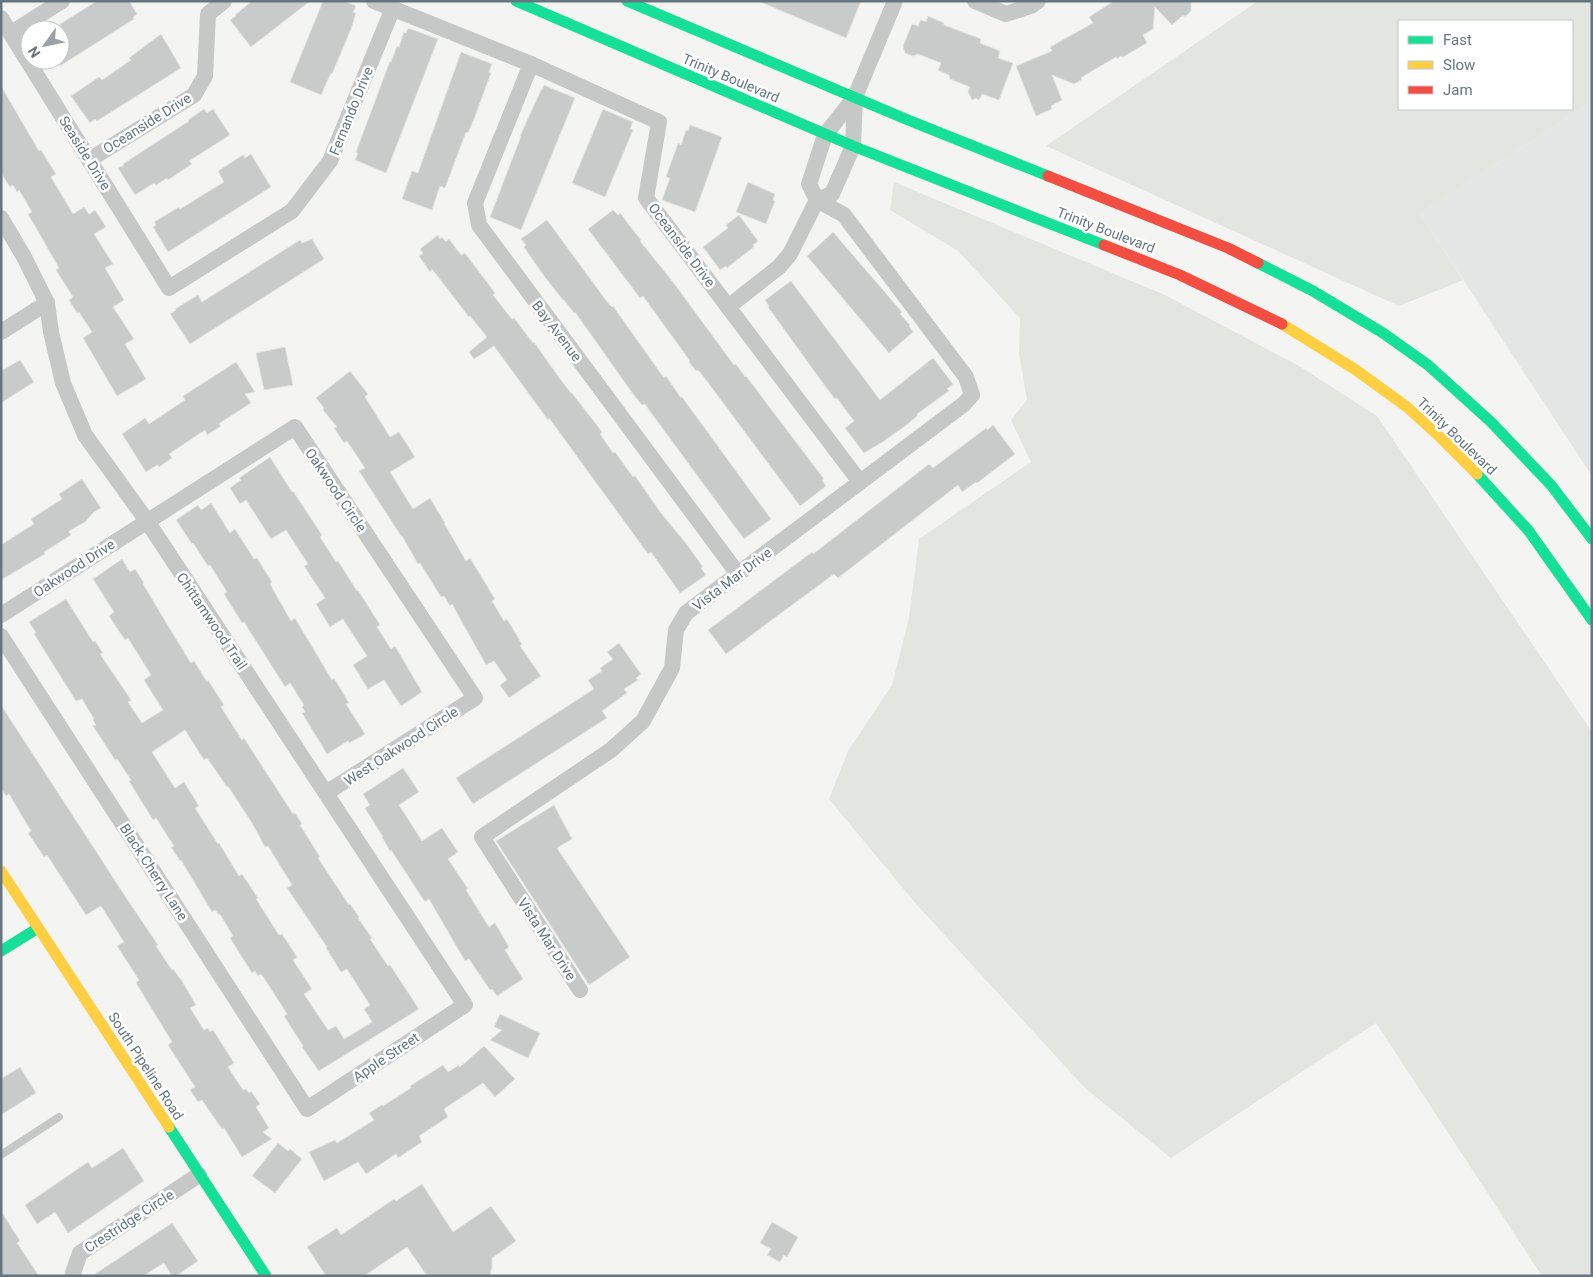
<svg xmlns="http://www.w3.org/2000/svg" width="1593" height="1277" font-family="Roboto,sans-serif">
<style>
.built{fill:#e4e5e5}
.green{fill:#e3e5e0;fill-rule:evenodd}
.building{fill:#c9cbcb;stroke:#e3e3e2;fill-rule:evenodd}
.lines{fill:none;stroke-linecap:round;stroke-linejoin:round}
.lane{stroke:#c6c8c8;stroke-width:8}
.street{stroke:#c6c8c8;stroke-width:16}
.fast{stroke:#16e098;stroke-width:11}
.slow{stroke:#ffcf43;stroke-width:11}
.jam{stroke:#f24e42;stroke-width:11}
.labels{text-anchor:middle;dominant-baseline:central;stroke-width:5;stroke-linejoin:round;paint-order:stroke}
.street-label{font-size:14px;fill:#667680;stroke:#fff}
</style>
<rect width="100%" height="100%" fill="#f4f4f2"/>
<polygon class="built" points="1592,101 1592,476 1420,214"/>
<g class="green">
<path d="M1258 1H1592V101L1420 214 1463 280 1399 306 1046 146ZM1399 21H1572V109H1399Z"/>
<polygon points="894,182 1165,295 1299,366 1377,416 1592,732 1592,1276 1542,1276 1376,1023 1171,1158 1085,1088 917,905 829,799 848,751 892,685 909,618 919,539 1031,462 1011,420 1027,400 1019,353 1020,318 958,251 890,210"/>
</g>
<g class="building">
<polygon points="97,1 129,1 137,14 133,17 134,19 60,66 60,24"/>
<polygon points="252,1 310,1 251,47 230,20 236,16 235,15"/>
<polygon points="323,1 345,1 356,6 353,12 356,13 351,29 332,74 331,73 321,95 290,82"/>
<polygon points="758,1 861,1 846,38"/>
<polygon points="1114,1 1191,1 1191,11 1186,16 1182,16 1172,25 1155,7 1153,29 1143,35 1147,43 1123,57 1121,56 1117,59 1116,57 1082,77 1081,80 1074,84 1052,75 1062,100 1051,106 1052,109 1036,116 1016,66 1052,51 1050,47 1093,23 1089,17"/>
<polygon points="928,16 944,23 944,25 981,39 980,43 1000,51 998,58 1013,63 999,100 982,94 979,100 976,98 972,100 968,92 970,87 950,79 949,75 938,70 941,63 918,54 913,56 905,53 903,46 912,24 918,26 921,20 926,22"/>
<polygon points="408,28 438,39 386,173 355,160 358,153 356,152 390,61 391,62 397,46 399,47 404,32 406,33"/>
<polygon points="161,34 181,68 97,121 95,119 90,123 71,96 99,77 102,80 131,60 129,58"/>
<polygon points="461,52 492,64 489,72 491,73 474,119 468,133 466,132 445,188 440,186 432,210 402,199 412,171 418,173"/>
<polygon points="544,85 575,98 521,230 490,217 521,136 520,136 541,90 542,90"/>
<polygon points="1,86 39,151 41,150 56,174 51,177 73,214 84,207 89,214 95,210 106,227 94,234 113,264 105,268 124,300 113,307 134,339 125,344 146,379 117,396 83,338 92,332 79,312 77,313 69,300 73,297 56,270 59,268 28,214 32,212 19,190 17,192 13,185 10,187 1,173"/>
<polygon points="204,109 207,113 213,109 230,135 189,161 192,164 168,180 167,178 156,185 154,183 135,195 118,168 124,165 123,164 189,121 188,120"/>
<polygon points="603,109 633,122 630,129 633,130 605,197 572,183"/>
<polygon points="690,125 722,137 695,212 662,200 670,178 666,177 678,143 681,145 686,130 688,131"/>
<polygon points="251,154 271,187 168,252 153,227 156,225 154,222 179,207 180,209 224,182 218,171 243,155 245,158"/>
<polygon points="748,182 775,194 773,200 775,201 766,224 736,212"/>
<polygon points="613,210 618,215 620,213 630,226 641,240 640,241 673,282 734,365 736,364 745,377 746,376 824,479 822,480 826,486 800,506 700,372 697,370 696,371 689,362 690,361 643,296 640,298 588,229"/>
<polygon points="739,215 758,241 753,245 754,247 742,256 727,268 726,266 720,270 703,247 728,228 726,225"/>
<polygon points="547,220 608,303 612,307 613,306 664,378 666,376 681,398 682,397 771,519 744,539 649,410 645,404 642,405 633,394 575,312 574,313 564,300 563,300 544,276 524,247 526,245 521,239"/>
<polygon points="833,232 902,312 900,314 910,325 909,326 913,332 889,353 807,256"/>
<polygon points="438,235 440,239 442,237 446,242 449,239 461,255 465,253 495,293 493,295 507,313 512,319 514,318 533,343 534,342 560,379 571,393 572,393 602,432 600,434 613,453 615,452 633,477 635,476 661,513 688,546 703,567 701,568 706,575 680,593 651,552 648,554 549,418 548,420 494,346 474,359 469,352 487,337 470,316 469,317 432,269 430,272 419,256 423,253 420,249"/>
<polygon points="312,239 324,259 190,344 170,314 176,310 175,309 198,295 202,302 300,240 302,243"/>
<polygon points="791,281 880,400 933,358 953,384 947,389 949,391 917,414 918,415 908,424 884,441 864,453 845,428 854,421 837,398 835,399 825,386 768,307 769,306 765,300"/>
<polygon points="285,347 293,385 264,390 256,353"/>
<polygon points="20,360 34,382 1,403 1,371"/>
<polygon points="236,362 255,392 245,394 251,403 223,421 219,424 221,426 207,435 205,430 169,454 172,458 159,467 157,465 146,472 122,434 145,418 149,424 185,400 183,396"/>
<polygon points="350,371 368,394 365,397 390,437 399,432 415,457 390,472 413,509 430,498 445,523 444,523 466,561 470,558 495,599 492,601 504,621 507,619 522,644 520,646 541,676 509,698 500,685 507,680 494,661 486,665 452,604 450,606 444,596 441,597 420,563 418,564 402,536 401,536 359,471 365,468 347,441 344,443 334,428 337,427 323,410 324,408 316,398"/>
<polygon points="993,425 1015,454 977,483 976,482 962,492 958,485 838,578 834,574 726,654 708,630 812,552 813,554 929,464 933,468 986,428 987,430"/>
<polygon points="270,457 292,492 293,491 322,535 320,537 336,562 338,561 357,591 358,590 380,625 377,627 391,649 395,646 422,692 401,706 384,680 368,689 353,665 367,656 343,619 330,627 316,604 325,598 304,566 308,564 286,530 271,539 246,500 240,504 230,488 241,480 239,478"/>
<polygon points="82,479 101,508 94,512 85,522 69,531 71,535 44,552 45,554 1,580 1,545 34,524 31,519 62,499 59,494"/>
<polygon points="211,503 230,533 235,529 254,559 257,558 272,582 270,584 291,621 295,618 332,680 334,678 349,703 346,704 365,734 349,743 348,741 327,754 302,713 305,712 302,707 304,705 290,683 285,687 244,622 242,623 224,594 227,592 210,565 208,566 193,543 192,544 176,520 198,505 201,510"/>
<path d="M122 559 130 572 135 569 144 583 143 584 176 639 191 663 194 661 207 682 208 680 224 705 221 707 242 740 244 738 293 814 295 813 302 824 300 825 320 857 318 858 349 905 350 904 359 917 358 918 372 938 370 939 388 966 390 965 419 1009 319 1071 302 1047 303 1046 284 1016 287 1014 264 978 261 974 258 976 255 971 252 973 230 938 233 936 220 914 219 915 215 910 212 912 181 860 180 861 171 847 174 846 156 818 153 820 129 781 131 780 117 759 115 760 93 726 96 725 93 720 94 719 82 699 76 701 34 634 36 633 29 622 66 599 93 642 95 641 103 653 100 654 131 700 128 702 142 723 163 710 144 680 151 675 128 638 125 640 109 616 114 612 93 579ZM185 730 204 760 207 758 227 787 228 786 252 823 265 847 268 846 292 885 287 888 327 947 326 948 341 972 347 969 370 1005 364 1009 372 1022 351 1035 344 1039 336 1026 328 1030 304 994 312 989 293 960 297 957 282 934 279 935 256 899 258 898 242 874 239 876 219 843 218 844 195 808 199 806 184 782 175 788 152 752Z"/>
<polygon points="619,643 641,674 636,678 638,680 624,689 627,693 602,711 607,718 473,804 456,778 594,689 588,680 602,671 600,668 613,659 607,652"/>
<polygon points="1,705 125,896 158,945 156,946 172,970 173,969 182,981 196,1005 190,1008 204,1030 208,1028 210,1032 213,1030 234,1063 228,1067 243,1090 246,1089 249,1093 251,1091 260,1104 256,1107 269,1128 263,1132 272,1139 242,1157 224,1128 222,1129 202,1100 198,1102 190,1090 195,1087 168,1045 172,1042 136,983 139,980 117,946 124,942 101,906 86,915 47,855 44,857 28,833 31,831 9,794 6,796 1,788"/>
<polygon points="403,768 419,792 399,805 422,841 442,828 458,852 448,859 468,889 466,890 489,927 495,923 509,947 505,950 523,979 497,996 492,989 490,990 469,959 465,961 429,899 425,902 391,850 390,851 382,837 383,837 365,808 370,805 363,794"/>
<polygon points="554,805 572,839 557,848 630,957 589,985 496,841"/>
<polygon points="500,1014 540,1033 528,1058 490,1040 502,1030 494,1027"/>
<polygon points="484,1046 515,1079 495,1097 483,1083 444,1109 448,1117 419,1136 422,1142 398,1158 396,1154 366,1174 358,1162 324,1181 309,1152 335,1140 337,1143 374,1120 369,1113 382,1105 383,1106 411,1088 410,1086 443,1065 448,1072 459,1065 460,1067"/>
<polygon points="20,1067 36,1093 1,1115 1,1079"/>
<polygon points="278,1143 288,1151 290,1149 302,1159 275,1193 252,1176"/>
<polygon points="123,1148 144,1181 68,1233 55,1212 37,1224 25,1205 88,1162 92,1168"/>
<polygon points="422,1184 453,1232 491,1206 516,1241 492,1258 492,1267 490,1276 427,1276 407,1247 364,1276 326,1276 307,1247 337,1228 341,1235 394,1199 396,1201"/>
<polygon points="1,1211 20,1241 17,1243 39,1276 1,1276"/>
<polygon points="772,1222 798,1237 787,1257 784,1255 780,1262 767,1255 771,1249 760,1243"/>
<polygon points="172,1223 198,1261 176,1276 172,1276 164,1263 143,1276 92,1276"/>
</g>
<g class="lines">
<polyline class="lane" points="1,1155 59,1117"/>
<g class="street">
<polyline points="374,1 531,64 659,122 646,198 860,482"/>
<polyline points="975,1 1006,14 1031,6 1038,1"/>
<polyline points="1,18 169,288 292,211 330,161 393,8"/>
<polyline points="11,33 62,1"/>
<polyline points="531,64 475,203 479,225 738,574"/>
<polyline points="89,160 194,95 205,76 208,14 224,1"/>
<polyline points="817,200 809,184 825,135 855,97 895,1"/>
<polyline points="1,218 23,255 47,303 51,332 63,383 85,435 147,521 465,1005 307,1109 1,636"/>
<polyline points="728,307 779,267 790,254 817,200 832,194 853,146 855,97"/>
<polyline points="1,332 47,303"/>
<polyline points="1,615 295,427 475,698 326,793"/>
<polyline points="580,990 482,837 611,750 643,721 672,668 676,630 686,613 964,404 972,395 966,377 844,215 817,200"/>
<polyline points="74,1276 73,1273 80,1253 199,1175"/>
</g>
<g class="fast">
<polyline points="516,1 853,146 1104,245"/>
<polyline points="627,1 908,120 1048,176"/>
<polyline points="1258,263 1313,291 1383,333 1428,365 1491,422 1551,485 1592,539"/>
<polyline points="1477,474 1528,530 1592,620"/>
<polyline points="1,951 38,928"/>
<polyline points="169,1127 266,1276"/>
</g>
<g class="slow">
<polyline points="1282,324 1356,370 1407,407 1440,437 1477,474"/>
<polyline points="1,871 169,1127"/>
</g>
<g class="jam">
<polyline points="1048,176 1228,248 1258,263"/>
<polyline points="1104,245 1180,275 1282,324"/>
</g>
</g>
<g class="labels">
<g class="street-label">
<text transform="translate(731 78) rotate(23)">Trinity Boulevard</text>
<text transform="translate(351 111) rotate(-68)">Fernando Drive</text>
<text transform="translate(147 123) rotate(-32)">Oceanside Drive</text>
<text transform="translate(85 153) rotate(58)">Seaside Drive</text>
<text transform="translate(1106 230) rotate(21)">Trinity Boulevard</text>
<text transform="translate(682 245) rotate(53)">Oceanside Drive</text>
<text transform="translate(557 331) rotate(53)">Bay Avenue</text>
<text transform="translate(1457 436) rotate(44)">Trinity Boulevard</text>
<text transform="translate(336 490) rotate(56)">Oakwood Circle</text>
<text transform="translate(74 568) rotate(-33)">Oakwood Drive</text>
<text transform="translate(732 579) rotate(-37)">Vista Mar Drive</text>
<text transform="translate(212 621) rotate(56)">Chittamwood Trail</text>
<text transform="translate(401 746) rotate(-33)">West Oakwood Circle</text>
<text transform="translate(154 872) rotate(57)">Black Cherry Lane</text>
<text transform="translate(547 939) rotate(57)">Vista Mar Drive</text>
<text transform="translate(386 1057) rotate(-34)">Apple Street</text>
<text transform="translate(146 1066) rotate(57)">South Pipeline Road</text>
<text transform="translate(129 1221) rotate(-33)">Crestridge Circle</text>
</g>
</g>
<rect width="1593" height="1277" fill="none" stroke="#667680" stroke-width="5"/>
<rect x="1398" y="20" width="175" height="90" fill="#ffffff" stroke="#c2c8cc"/>
<rect x="1408" y="36" width="25" height="8" fill="#16e098" stroke="#c2c8cc"/>
<text x="1443" y="45" font-size="15" fill="#667680">Fast</text>
<rect x="1408" y="61" width="25" height="8" fill="#ffcf43" stroke="#c2c8cc"/>
<text x="1443" y="70" font-size="15" fill="#667680">Slow</text>
<rect x="1408" y="86" width="25" height="8" fill="#f24e42" stroke="#c2c8cc"/>
<text x="1443" y="95" font-size="15" fill="#667680">Jam</text>
<g transform="translate(45 45) rotate(237)"><circle r="24" fill="#ffffff" stroke="#c2c8cc"/>
<path d="M0-4L9 19L0 12L-9 19Z" fill="#98a2a8"/>
<text y="-8" font-size="14" font-weight="bold" text-anchor="middle" fill="#667680">N</text>
</g>
</svg>
